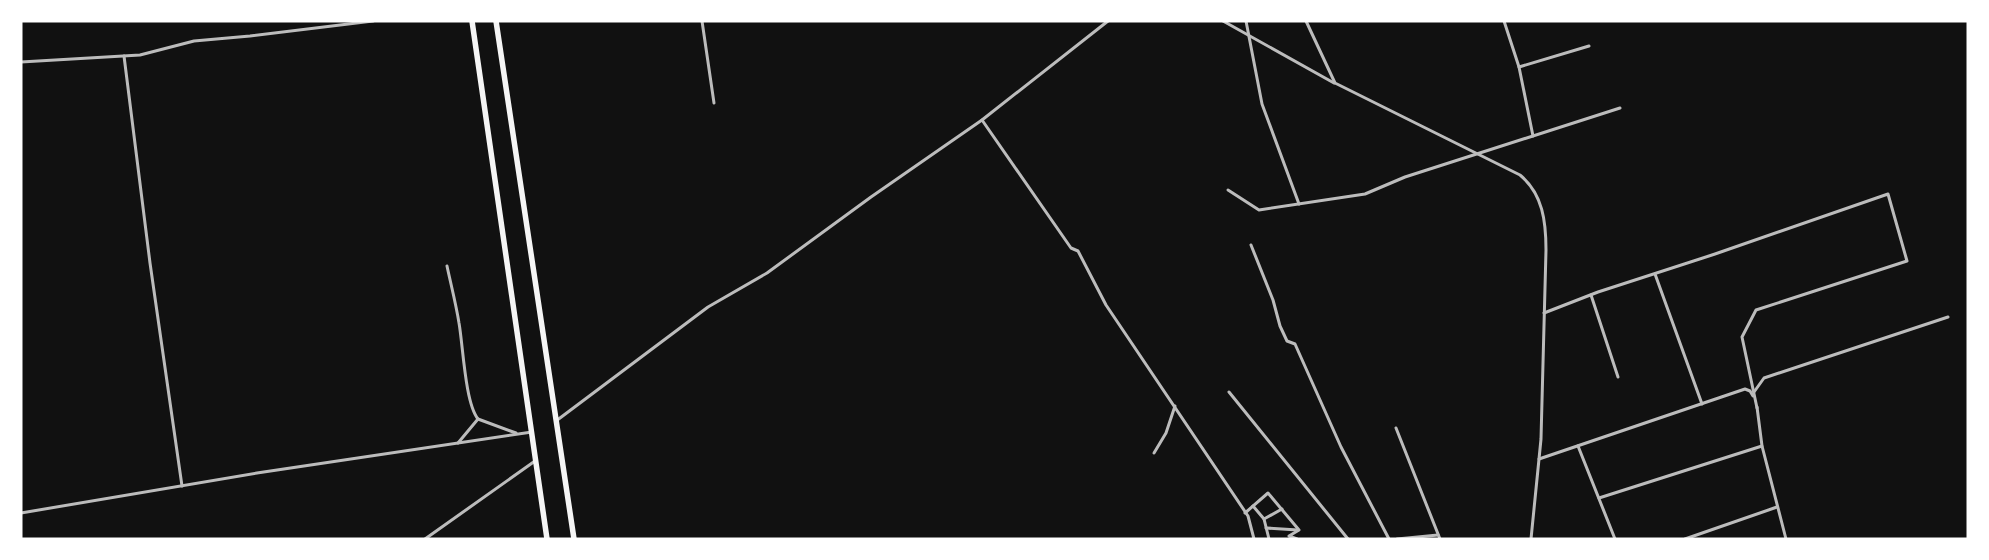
<svg xmlns="http://www.w3.org/2000/svg" width="1989" height="560" font-family="Figtree,sans-serif">
<style>
.lines{fill:none;stroke-linecap:round;stroke-linejoin:round}
.minor{stroke:#bcbcbc;stroke-width:3}
.trunk{stroke:#f5f5f5;stroke-width:5.5}
</style>
<rect width="100%" height="100%" fill="#111"/>
<g class="lines">
<g class="minor">
<polyline points="702,21 714,103"/>
<polyline points="1223,21 1334,83"/>
<polyline points="1246,21 1262,104 1299,204"/>
<path d="M1306 21 1335 83 1520 175C1543 194 1546 222 1546 250L1541 439 1531 539"/>
<polyline points="1504,21 1519,67 1533,136"/>
<polyline points="124,56 150,263 182,486"/>
<polyline points="21,62 140,55 194,41 250,36 373,21"/>
<polyline points="1519,67 1589,46"/>
<polyline points="982,120 1071,248 1078,251 1106,305 1248,516 1254,539"/>
<polyline points="1228,190 1259,210 1365,194 1405,177 1620,108"/>
<polyline points="1251,245 1273,300 1280,326 1287,341 1295,344 1341,447 1389,539"/>
<path d="M447 266C451 285 456 304 459 323 463 345 465 403 478 419L516 433"/>
<polyline points="1655,274 1702,404"/>
<polyline points="1591,295 1618,377"/>
<polyline points="1544,313 1598,292 1715,254 1888,194 1907,261 1756,310 1742,337 1757,408"/>
<polyline points="1229,392 1348,539"/>
<polyline points="1754,392 1764,378 1948,317"/>
<polyline points="1757,407 1762,446 1786,539"/>
<polyline points="556,421 708,307 767,273 871,197 982,120 1108,21"/>
<polyline points="1396,428 1440,539"/>
<polyline points="458,443 478,419"/>
<polyline points="1578,446 1615,539"/>
<polyline points="1154,453 1166,433 1175,406"/>
<polyline points="1539,459 1745,389 1750,391 1753,396"/>
<polyline points="1599,498 1762,446"/>
<polyline points="1253,506 1264,519 1282,509"/>
<polyline points="21,513 257,473 532,432"/>
<polyline points="1245,513 1268,493 1299,530 1289,536 1297,539"/>
<polyline points="1264,519 1269,539"/>
<polyline points="1266,528 1298,530"/>
<polyline points="425,539 535,461"/>
<polyline points="1397,539 1438,535"/>
<polyline points="1685,539 1777,507"/>
</g>
<g class="trunk">
<polyline points="472,21 547,539"/>
<polyline points="496,21 574,539"/>
</g>
</g>
<rect width="1989" height="560" fill="none" stroke="#ffffff" stroke-width="45"/>
</svg>
